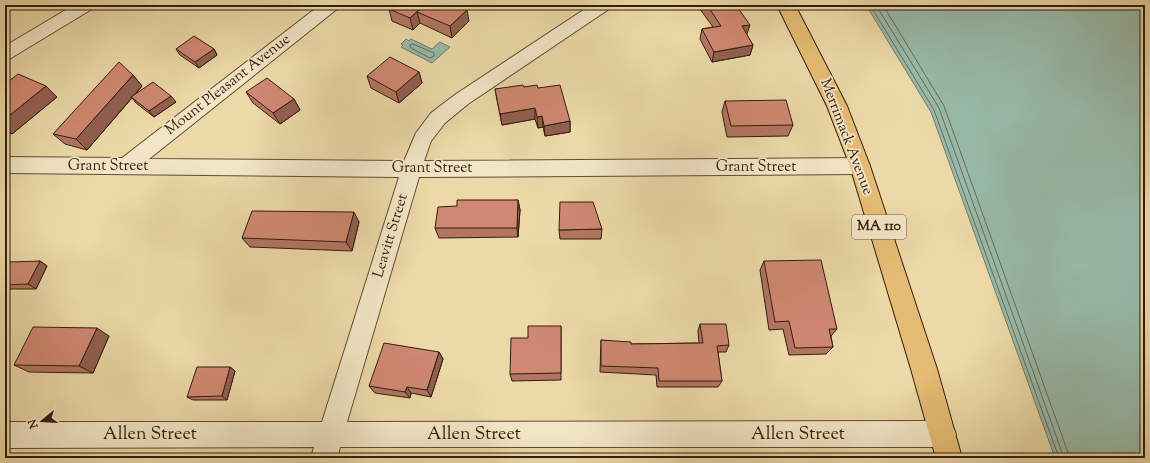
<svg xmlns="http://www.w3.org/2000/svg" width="1150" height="463" font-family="'Sorts Mill Goudy',serif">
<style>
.water{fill:#98baa9;stroke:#707b6a}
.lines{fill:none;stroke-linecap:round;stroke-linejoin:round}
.shore{stroke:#666c5a;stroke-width:1}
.minor-casing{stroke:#614c33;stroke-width:2}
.primary-casing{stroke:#331d0c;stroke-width:2}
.minor{fill:#f2e6c6;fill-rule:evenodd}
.primary{fill:#e6bc74;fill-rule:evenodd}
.wall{fill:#b27562;stroke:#331d0c}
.shaded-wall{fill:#915f50;stroke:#331d0c}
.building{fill:#cf8872;stroke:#331d0c}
.labels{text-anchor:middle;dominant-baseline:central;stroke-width:3.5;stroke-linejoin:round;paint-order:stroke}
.shield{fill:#f2e6c6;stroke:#6c5944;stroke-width:1}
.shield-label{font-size:14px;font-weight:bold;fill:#331d0c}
.street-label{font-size:15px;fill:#331d0c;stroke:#f2e6c6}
.near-street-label{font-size:18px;fill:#331d0c;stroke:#f2e6c6}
</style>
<rect width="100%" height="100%" fill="#ebd9a7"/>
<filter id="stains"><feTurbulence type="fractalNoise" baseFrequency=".005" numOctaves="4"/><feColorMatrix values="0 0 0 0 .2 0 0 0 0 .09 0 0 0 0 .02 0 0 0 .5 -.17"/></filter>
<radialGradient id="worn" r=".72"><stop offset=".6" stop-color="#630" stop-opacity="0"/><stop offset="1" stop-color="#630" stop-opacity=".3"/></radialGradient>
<g class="water">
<polygon points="866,5 1145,5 1145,458 1055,458 931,112"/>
<polygon points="406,39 409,41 411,39 432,49 440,42 450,47 432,63 401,47 403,45 401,44"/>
</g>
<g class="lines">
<g class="shore">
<polyline points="870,5 934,110 1059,458"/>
<polyline points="876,5 939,108 1064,458"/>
<polyline points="883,5 944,106 1070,458"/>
<polygon points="413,44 434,53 434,56 430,58 411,48 410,45"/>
</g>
<g class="minor-casing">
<g id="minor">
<polygon points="74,5 94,5 92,9 11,58 5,60 5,46"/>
<polygon points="320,5 339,5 337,9 149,159 404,161 416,133 431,113 456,94 591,5 611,5 609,9 468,104 445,123 431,141 424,161 860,158 867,160 870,166 867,172 860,174 419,177 347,422 943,421 952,425 956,434 952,443 943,447 340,447 337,458 311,458 314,447 5,448 5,422 322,422 399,177 5,173 5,157 122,158"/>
</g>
</g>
<g class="primary-casing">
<polygon id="primary" points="777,5 795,5 847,106 870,166 937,369 962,458 936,458 911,369 850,166 827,106"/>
</g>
<use href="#minor" class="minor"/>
<use href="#primary" class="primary"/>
</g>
<g class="wall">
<polygon points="393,5 469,21 452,38 420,23 413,30 392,21 389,9"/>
<polygon points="697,5 736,5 746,34 753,45 750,55 712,62 700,39 702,29 713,27"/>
<polygon points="176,49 214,49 217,55 199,68 180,55"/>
<polygon points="419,72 422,83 399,103 371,88 367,76"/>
<polygon points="133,75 142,86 135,94 176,102 154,117 136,103 132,98 87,150 65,144 53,134"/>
<polygon points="5,84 57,97 12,134 5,131"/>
<polygon points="524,87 538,88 570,121 570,132 545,136 543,127 538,128 535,119 502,125 497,100 495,89"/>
<polygon points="246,92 294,99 300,110 280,124 253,103"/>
<polygon points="725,101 793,125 788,136 727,137 722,112"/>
<polygon points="518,200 520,210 518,237 439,238 435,228 457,206"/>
<polygon points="359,222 352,251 250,247 242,238"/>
<polygon points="602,229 601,239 560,239 559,230"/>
<polygon points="40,261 47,266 36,289 5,289 5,271"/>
<polygon points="764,261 837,329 831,336 833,347 826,354 789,355 783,329 769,330 760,270"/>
<polygon points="700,324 729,345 726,352 718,352 722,381 718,387 657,387 656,375 600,372 601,340 631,344 699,343 698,331"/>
<polygon points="561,326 561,380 512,381 510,374 528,338"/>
<polygon points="109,336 93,373 29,372 14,365"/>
<polygon points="439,352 443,359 431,397 411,393 410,398 375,393 369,386"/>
<polygon points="230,367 235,371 227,400 193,400 187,397"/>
</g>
<g class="shaded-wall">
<polygon points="424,5 417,12 420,23 413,30 410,18"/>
<polygon points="467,10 469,21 452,38 450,26"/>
<polygon points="750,25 747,34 739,36 742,26"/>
<polygon points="753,45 750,55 712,62 714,52"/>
<polygon points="214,49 217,55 199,68 195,62"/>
<polygon points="419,72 422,83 399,103 396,92"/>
<polygon points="133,75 142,86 87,150 76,139"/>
<polygon points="46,86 57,97 12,134 5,128 5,119"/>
<polygon points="171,96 176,102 154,117 149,111"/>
<polygon points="294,99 300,110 280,124 273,113"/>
<polygon points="535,108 535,119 502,125 500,114"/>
<polygon points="542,116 543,127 538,128 537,117"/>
<polygon points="570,121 570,132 545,136 544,126"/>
<polygon points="518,200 520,210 518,237 517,228"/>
<polygon points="354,212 359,222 352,251 346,242"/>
<polygon points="40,261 47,266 36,289 28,284"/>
<polygon points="97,328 109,336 93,373 79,366"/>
<polygon points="439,352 443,359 431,397 427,390"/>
<polygon points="230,367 235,371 227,400 222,396"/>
<polygon points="407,387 411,393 410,398 405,392"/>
</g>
<g class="building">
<polygon points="393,5 456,5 467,10 450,26 417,12 424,5 410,18 389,9"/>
<polygon points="707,5 736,5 750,25 742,26 753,45 714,52 702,29 721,26"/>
<polygon points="194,36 214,49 195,62 176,49"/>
<polygon points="390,57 419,72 396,92 367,76"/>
<polygon points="119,62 133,75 76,139 53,134"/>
<polygon points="18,74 46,86 5,119 5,84"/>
<polygon points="267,78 294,99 273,113 246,92"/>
<polygon points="153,82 171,96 149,111 131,97"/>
<polygon points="523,85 524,87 537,85 538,88 560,85 570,121 544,126 542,116 537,117 535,108 500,114 495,89"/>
<polygon points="786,100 793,125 731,126 725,101"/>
<polygon points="457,200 518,200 517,228 435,228 438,207 457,206"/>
<polygon points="560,202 593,202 602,229 559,230"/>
<polygon points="252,211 354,212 346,242 242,238"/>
<polygon points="821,260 837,329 829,329 833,347 795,348 789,321 775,322 764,261"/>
<polygon points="40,261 28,284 5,285 5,271 10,262"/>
<polygon points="700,324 726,324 729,345 717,346 722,381 659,381 658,368 601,366 601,340 631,342 631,344 703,343"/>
<polygon points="528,326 561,326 561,373 510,374 511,338 528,338"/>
<polygon points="33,327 97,328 79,366 14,365"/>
<polygon points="384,343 439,352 427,390 407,387 405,392 369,386"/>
<polygon points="197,367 230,367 222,396 187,397"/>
</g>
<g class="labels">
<rect class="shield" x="852" y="215" width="54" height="24" rx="3"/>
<g class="shield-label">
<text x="879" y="227">MA 110</text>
</g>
<g class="street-label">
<text transform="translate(228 85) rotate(-38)">Mount Pleasant Avenue</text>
<text transform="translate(846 137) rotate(69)">Merrimack Avenue</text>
<text x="108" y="166">Grant Street</text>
<text x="756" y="167">Grant Street</text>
<text x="432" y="168">Grant Street</text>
<text transform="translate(391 236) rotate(-73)">Leavitt Street</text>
</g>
<g class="near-street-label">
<text x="150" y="435">Allen Street</text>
<text x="474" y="435">Allen Street</text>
<text x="798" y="435">Allen Street</text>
</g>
</g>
<rect width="1150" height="463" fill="none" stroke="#ebd9a7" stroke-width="20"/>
<rect x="6" y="6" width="1138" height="451" fill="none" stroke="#331d0c" stroke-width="2"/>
<rect x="10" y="10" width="1130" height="443" fill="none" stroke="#331d0c"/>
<g transform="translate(42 421) rotate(252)" stroke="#f2e6c6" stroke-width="3" paint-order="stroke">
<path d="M0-3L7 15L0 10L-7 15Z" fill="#331d0c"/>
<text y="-6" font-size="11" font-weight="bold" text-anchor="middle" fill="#331d0c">N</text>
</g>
<rect width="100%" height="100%" filter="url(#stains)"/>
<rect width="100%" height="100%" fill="url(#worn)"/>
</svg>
